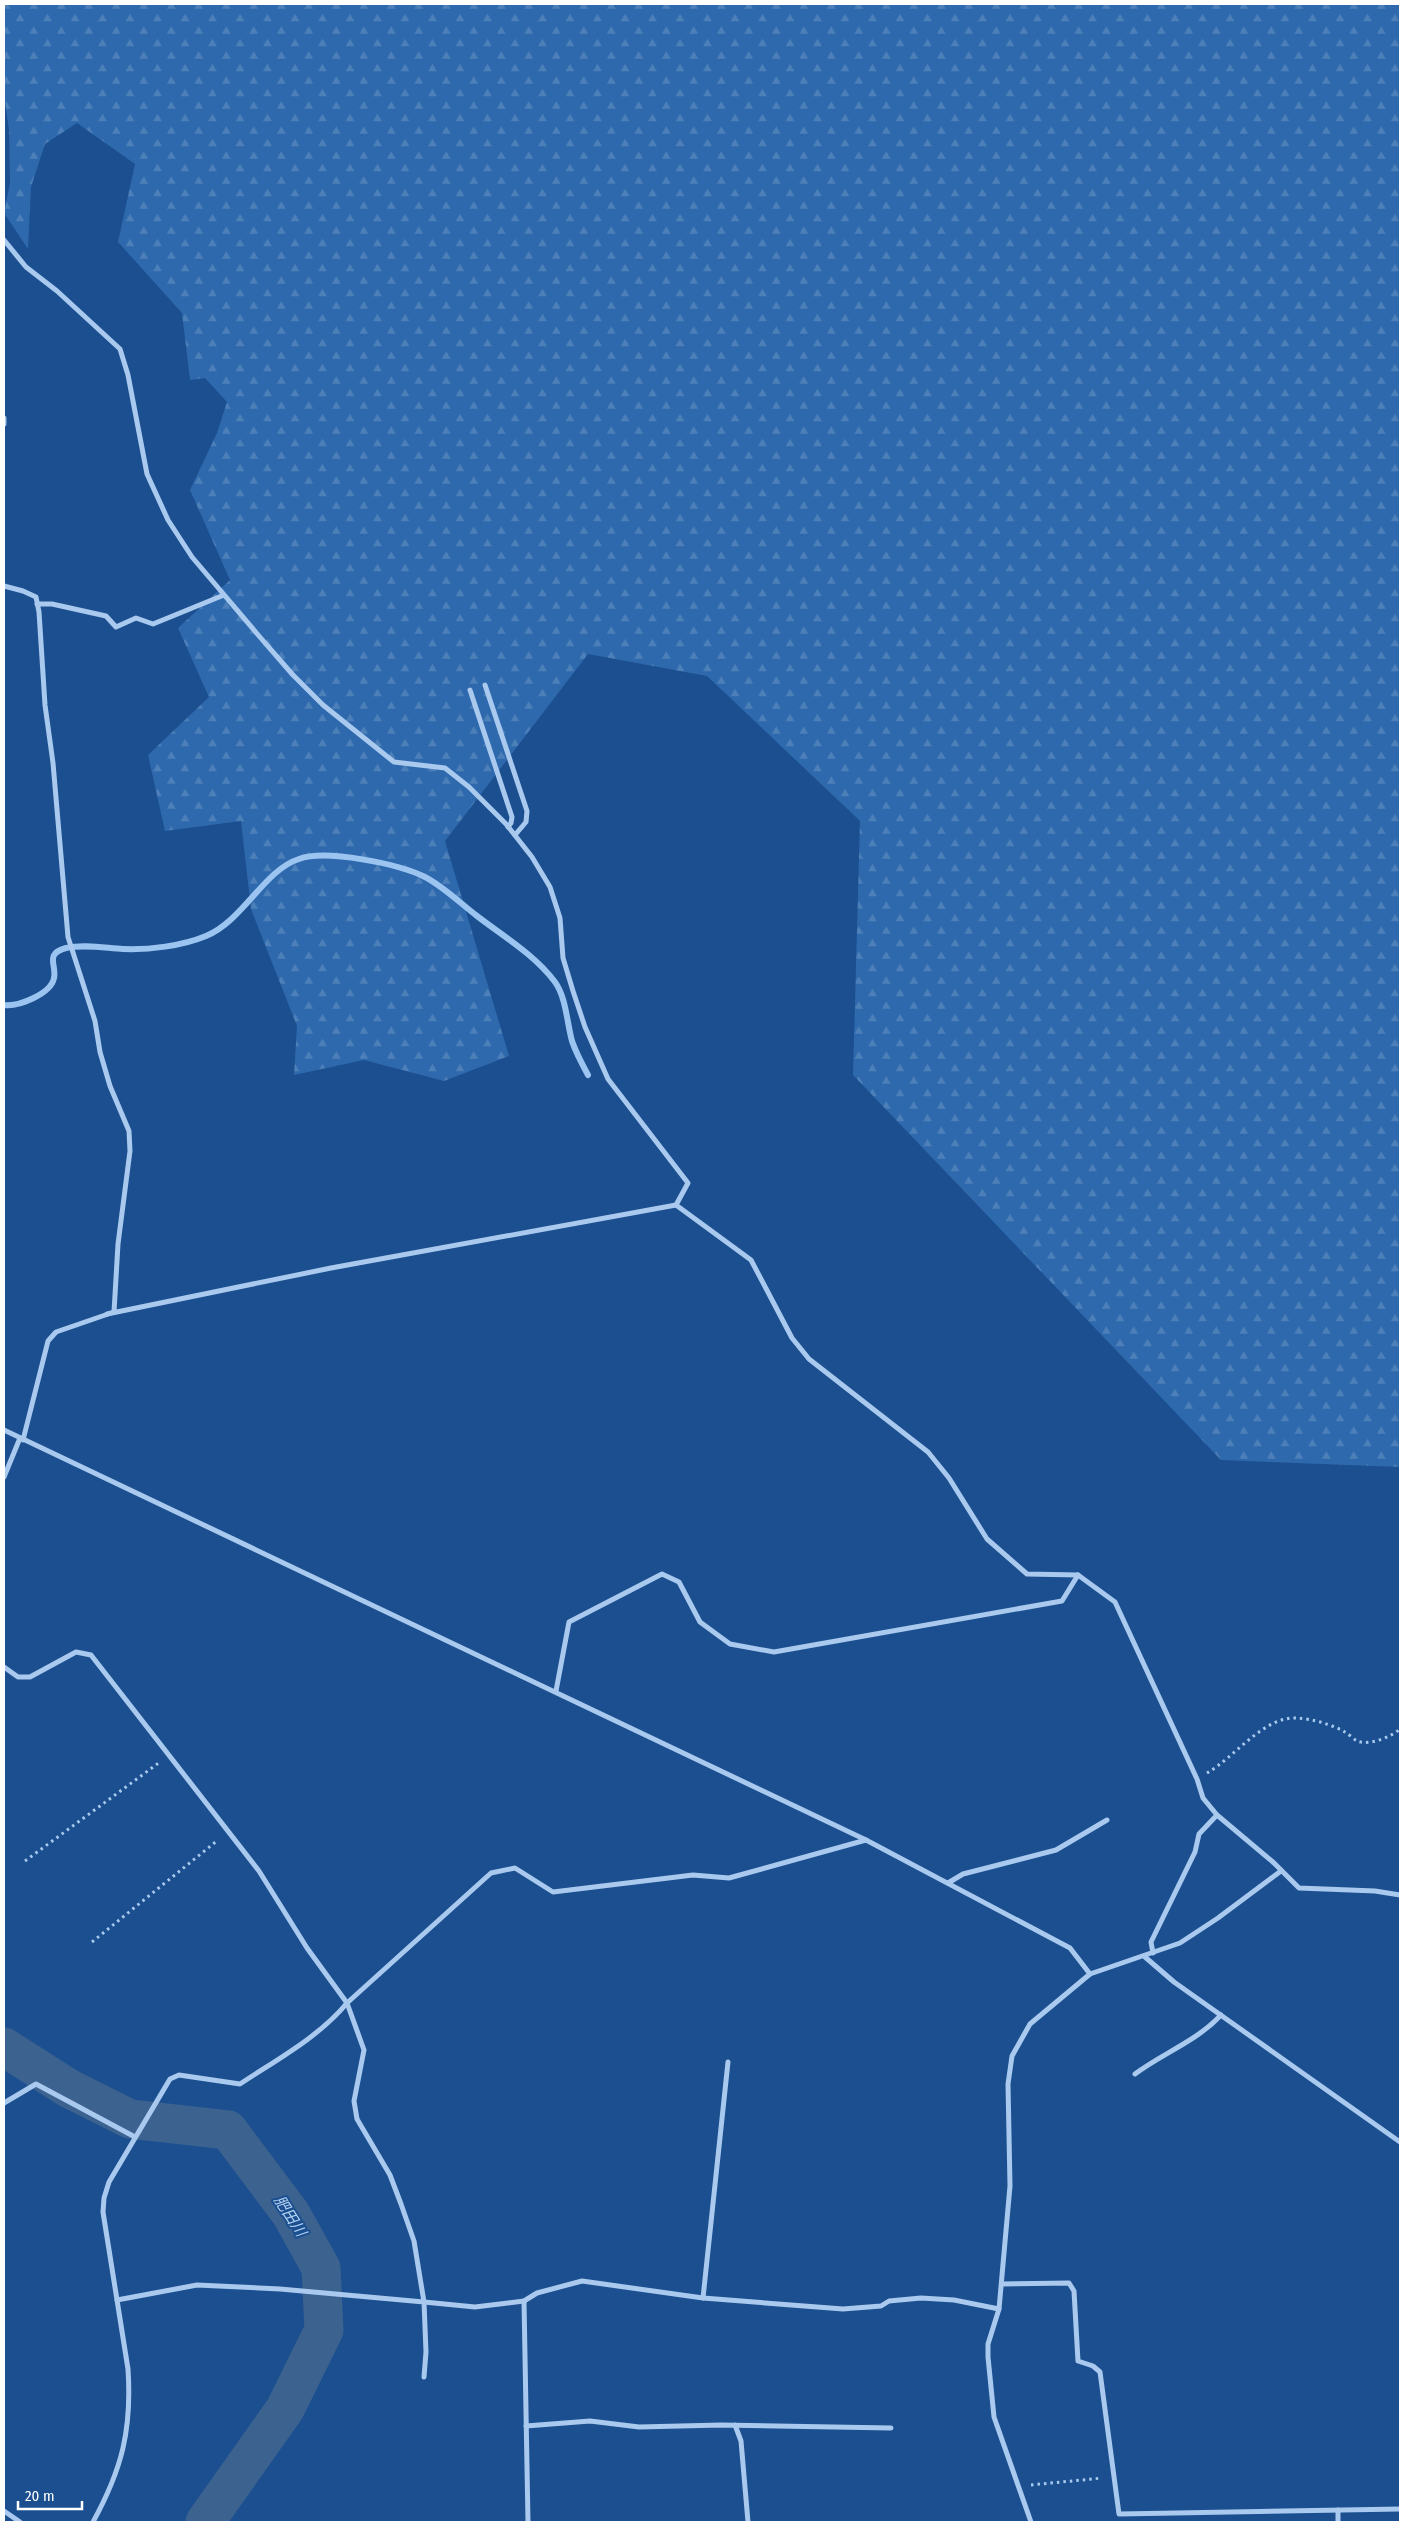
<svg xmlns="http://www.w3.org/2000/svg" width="1404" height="2526" font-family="'Fira Sans Condensed','Noto Sans JP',sans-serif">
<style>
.forest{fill:url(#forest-firs)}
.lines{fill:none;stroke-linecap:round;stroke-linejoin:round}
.stream{stroke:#9cc4f0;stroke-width:6}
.river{stroke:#3c6290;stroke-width:39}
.path{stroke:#a9c9ee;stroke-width:3;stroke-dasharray:2.5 4;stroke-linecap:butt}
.street{stroke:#a9c9ee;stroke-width:5}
.labels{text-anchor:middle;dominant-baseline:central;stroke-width:4;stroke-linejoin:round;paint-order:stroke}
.water-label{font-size:15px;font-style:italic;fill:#b5d3f5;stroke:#1b4f8f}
</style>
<defs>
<pattern id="forest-firs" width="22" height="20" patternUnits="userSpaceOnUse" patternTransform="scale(1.25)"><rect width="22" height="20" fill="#2e69ad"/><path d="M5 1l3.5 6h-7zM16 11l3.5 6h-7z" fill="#4d80b9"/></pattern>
</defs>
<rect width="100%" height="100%" fill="#1b4f8f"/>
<polygon class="forest" points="4,4 1400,4 1400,1467 1221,1460 853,1075 860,821 707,676 588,654 445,841 509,1056 444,1081 364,1060 294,1075 297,1026 251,909 241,821 165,831 148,755 209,697 178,628 230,580 190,490 217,433 227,402 205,378 190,380 182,313 118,242 135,164 77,123 45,144 31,187 28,249 4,213 10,183 9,130 4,95"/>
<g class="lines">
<path class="stream" d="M4 1005C18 1007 51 994 54 978 57 965 44 954 66 948 84 944 105 948 123 949 149 950 182 946 206 936 243 921 264 870 299 859 326 849 399 864 425 877 444 887 460 903 477 916 503 936 535 955 555 982 566 997 567 1023 572 1041 576 1053 582 1064 588 1075"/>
<polyline class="river" points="4,2047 68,2088 130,2119 228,2130 291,2214 321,2268 324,2330 285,2409 205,2522"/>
<g class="path">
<path d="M1207 1773C1235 1757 1264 1716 1297 1718 1312 1719 1331 1724 1345 1732 1349 1734 1353 1739 1357 1741 1369 1746 1391 1737 1400 1729"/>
<polyline points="25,1861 160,1762"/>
<polyline points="92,1942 218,1840"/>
<polyline points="1031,2485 1102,2478"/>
</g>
<g class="street">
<polyline points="4,240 26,267 57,291 120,349 128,375 147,474 168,520 192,557 259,636 293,675 323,705 394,762 445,768 469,787 506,824 532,857 550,887 560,918 563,958 573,991 585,1027 608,1079 688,1183 676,1205"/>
<polyline points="4,418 4,424"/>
<polyline points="4,586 23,591 36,597 39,612 45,705 53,763 68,937 95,1021 100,1052 110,1086 129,1131 130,1151 118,1244 114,1312 56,1332 48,1341 23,1440"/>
<polyline points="37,604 52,604 106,616 116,627 136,618 153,624 224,595"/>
<polyline points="485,685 527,811 526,822 515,835"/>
<polyline points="470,690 512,817 511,823 508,827"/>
<polyline points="107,1314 331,1268 676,1205 751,1260 792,1338 809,1359 928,1452 949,1478 987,1539 1027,1574 1078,1575 1115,1602 1197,1779 1203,1798 1217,1815 1274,1863 1299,1888 1375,1891 1400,1895"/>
<polyline points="4,1430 866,1840 1070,1948 1090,1974"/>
<polyline points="4,1477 20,1438"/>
<polyline points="4,1667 18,1677 30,1677 76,1652 91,1655 259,1871 307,1948 347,2003 364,2050 354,2101 357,2119 390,2175 401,2204 414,2241 424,2302 475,2307 524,2301 537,2293 582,2281 703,2298 843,2309 881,2306 889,2301 921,2298 954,2300 999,2309"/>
<polyline points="556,1691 569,1622 662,1574 679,1582 700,1622 730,1644 774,1652 1062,1601 1078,1575"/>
<polyline points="948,1883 963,1874 1056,1850 1107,1820"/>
<polyline points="1153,1953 1151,1942 1195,1852 1199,1834 1217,1815"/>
<polyline points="1145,1957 1174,1982 1400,2142"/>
<path d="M1135 2074C1163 2053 1197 2041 1221 2015"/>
<polyline points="4,2103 36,2084 135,2137"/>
<polyline points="1002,2284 1069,2283 1074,2291 1078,2361 1093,2366 1100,2372 1119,2514 1400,2509"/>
<polyline points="703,2298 728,2062"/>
<polyline points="117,2300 197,2285 280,2289 424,2302 426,2352 424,2377"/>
<polyline points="524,2301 528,2522"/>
<polyline points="735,2425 741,2441 748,2522"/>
<polyline points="526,2426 590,2421 639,2427 721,2425 891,2428"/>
<polyline points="1338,2510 1338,2522"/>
<polyline points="4,2511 20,2522"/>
<path d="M93 2522C122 2469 132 2430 128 2369L103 2212 104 2198 109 2182 170 2079 179 2075 240 2084C276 2060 319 2037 347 2003L491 1873 515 1868 553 1892 693 1875 729 1878 866 1840"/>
<polyline points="1031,2522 994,2417 988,2357 988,2344 999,2309 1010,2186 1008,2084 1012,2056 1030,2024 1090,1974 1180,1943 1218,1918 1281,1871"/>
</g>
</g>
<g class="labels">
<g class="water-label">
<text transform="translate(290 2216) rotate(57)">肥田川</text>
</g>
</g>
<rect width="1404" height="2526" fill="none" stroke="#ffffff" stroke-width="10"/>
<path d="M18 2501v8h64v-8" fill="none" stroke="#ffffff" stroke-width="2.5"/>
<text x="25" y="2501" font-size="15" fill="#ffffff" stroke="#1b4f8f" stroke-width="4" paint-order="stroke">20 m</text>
</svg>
